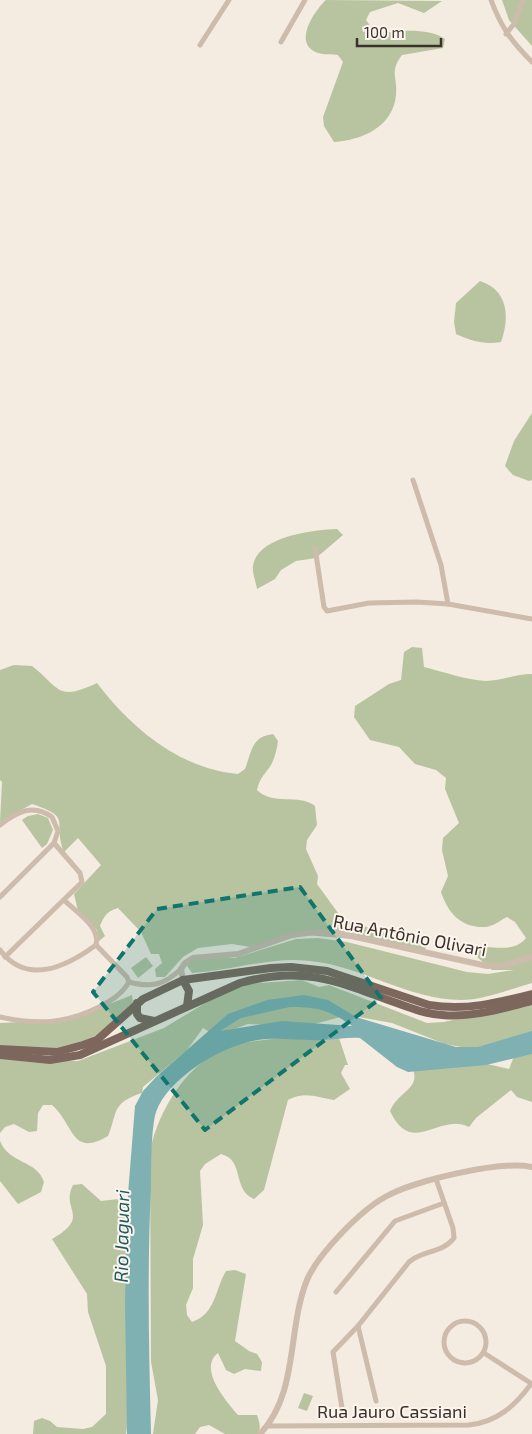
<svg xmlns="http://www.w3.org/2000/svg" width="532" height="1434" font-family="'Exo 2',sans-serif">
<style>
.green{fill:#b8c4a0}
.water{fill:#7fb0b2;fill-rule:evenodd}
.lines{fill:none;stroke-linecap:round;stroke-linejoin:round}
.minor{stroke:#cdbbac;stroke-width:5}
.tertiary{stroke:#cdbbac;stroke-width:6}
.primary{stroke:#7d675c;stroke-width:8}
.marked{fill:#0f766e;fill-opacity:0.2;stroke:#0f766e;stroke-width:4;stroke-dasharray:10 6;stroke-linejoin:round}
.labels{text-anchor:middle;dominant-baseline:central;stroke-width:4;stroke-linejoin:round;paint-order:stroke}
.street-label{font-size:18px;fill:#3b302b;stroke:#fbf5ee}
.water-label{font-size:19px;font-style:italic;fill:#1f5a5e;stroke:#fbf5ee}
</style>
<rect width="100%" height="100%" fill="#f4ebe1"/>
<g class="green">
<path d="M326 0 442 1 424 13 398 3 370 12 366 20 376 34C396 31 427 27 445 39L443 48 402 55C389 72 398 77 396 95 393 127 362 140 334 142L324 126 323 117 343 62 338 55C332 54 324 55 318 53 292 44 314 11 326 0Z"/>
<polygon points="502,0 532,0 532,46 509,20"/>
<path d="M480 281C508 290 510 317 501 342 484 345 472 341 456 334L454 322 456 303Z"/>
<polygon points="532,413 532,480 529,481 513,475 505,466 514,441"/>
<path d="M337 529 343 535 316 558 296 561 281 570 275 579 257 589C256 582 252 573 253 566 257 536 314 530 337 529Z"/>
<path d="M412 647 422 648 424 667C444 672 466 680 486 681 500 681 516 674 532 674V983C510 989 484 1000 461 1000 409 1000 362 966 310 961 271 956 232 971 192 973L187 966 194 958H235L296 939 318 938 347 942 467 972 488 974 514 970H492L476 956 473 947C492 945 513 954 526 938L515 922 507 917C501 920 492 927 485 927 461 928 448 913 441 892L448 876 442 850 443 838 459 823 445 789 446 778 436 770 415 764 399 747 370 740 354 717 355 706 389 684 401 680 404 652Z"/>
<path d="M14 665 32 666C60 688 57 702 97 683 131 728 180 769 238 774L245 769C252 751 251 737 273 734L278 741C277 749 274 762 269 768 263 776 259 780 257 790 273 806 298 793 315 806L317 825 307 840 306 849 318 876 317 884 338 913 345 919 369 928 427 944 424 952 353 939 306 935 251 947 232 944 198 948 183 957 165 977H156L155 969 162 963 159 954H151L141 932 118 908C107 911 104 916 100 926L105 936 98 942 97 930 78 911 74 894 101 865 78 838 64 852C52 821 74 818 32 804L0 822 2 782 0 780V670Z"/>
<polygon points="38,814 48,818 53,830 47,844 42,848 22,820 28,816"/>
<polygon points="146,957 153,966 138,978 131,968"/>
<path d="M302 980 319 987 329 985 427 1023 444 1022 532 1001V1034L472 1049 445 1044 392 1023 348 1015 303 1027 248 1024 229 1031 211 1033 203 1028 187 1050 143 1087 142 1093C111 1103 118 1112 108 1136 71 1158 74 1124 52 1105H43L38 1113 37 1131 29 1132 14 1124 5 1127 0 1133V1059L78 1061 164 1028 235 985Z"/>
<polygon points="132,995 133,1004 94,1039 56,1050 0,1047 0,1023 69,1020"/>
<path d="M334 1034 338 1035 348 1065H345L341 1073 350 1089 334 1100C316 1097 305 1091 288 1100L264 1190 254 1199C232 1190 245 1160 221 1154L205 1164 200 1171 203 1225 193 1259V1288L186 1305 187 1315 192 1322C216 1314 215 1289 226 1271L235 1270 246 1274 235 1341 249 1351 257 1354 262 1362 261 1371 245 1369 234 1374 226 1370 218 1353C198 1368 225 1400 238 1415H257C259 1421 262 1429 257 1434H225L209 1425 200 1427 195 1434H153L158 1400 151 1362 150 1152C158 1109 190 1058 234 1045 261 1038 305 1037 334 1034Z"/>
<path d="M532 1049V1102L517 1097 511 1090 476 1118 469 1127C439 1112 412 1158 390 1111 399 1090 422 1089 412 1067L487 1064 509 1069 515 1054Z"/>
<path d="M0 1141C9 1164 37 1160 44 1182L41 1192 18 1204 0 1181Z"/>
<path d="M82 1184 101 1201 119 1199 128 1202 133 1381 126 1434H33L34 1421 42 1418 50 1421 57 1427 83 1429 92 1427 106 1414V1366L88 1312 87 1294 52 1239C92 1216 60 1210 73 1185Z"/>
<polygon points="304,1393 313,1396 307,1411 298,1408"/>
</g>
<path class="water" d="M304 995 328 1000 356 1017 456 1047H478L532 1031V1054L486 1065 408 1072 397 1067 360 1038C347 1037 335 1040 322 1040 301 1041 279 1037 258 1040 223 1045 168 1078 156 1112 151 1128 151 1170 151 1188 147 1270 149 1352 151 1434H127L125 1301 128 1194 135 1106 143 1091 156 1077 228 1014 267 1000ZM290 1007C317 1007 330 1010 352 1026L282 1021 220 1031 241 1018Z"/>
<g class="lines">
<g class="minor">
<path d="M491 0C501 27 511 41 532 62"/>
<polyline points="506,34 514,24 523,0"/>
<polyline points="281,42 305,0"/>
<polyline points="200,45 229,0"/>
<polyline points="413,480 441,565 448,604"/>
<polyline points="315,548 324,607 327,611 369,603 417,602 448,604 532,619"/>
<path d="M0 825C17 812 33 803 52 817L58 831 54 843 0 897"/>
<path d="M64 900C76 912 101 927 96 945"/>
<polyline points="96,945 127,977 129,982"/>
<path d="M0 950C27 986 66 967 96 945"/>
<polyline points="5,957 82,882 80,873 54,843"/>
<path d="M129 982C151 988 164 985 181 969"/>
<path d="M0 1017C36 1025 66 1024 99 1007 112 1000 121 995 129 982"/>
<polyline points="336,1292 395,1221 444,1203"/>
<circle cx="465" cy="1342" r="21"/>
<polyline points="358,1326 376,1401"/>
<polyline points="484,1353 532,1384"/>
<path d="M342 1408 333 1352 358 1326 409 1262C423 1250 443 1253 454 1238L453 1228 436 1179"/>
<path d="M268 1426 469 1425C497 1422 515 1406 531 1384"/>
</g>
<g class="tertiary">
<polyline points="183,980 181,969 185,963 193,958 238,954 292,935 314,932 342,934 487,966 505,965 532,957"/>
<path d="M260 1434C299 1393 287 1329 307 1280 318 1254 360 1211 385 1197 412 1181 501 1160 532 1167"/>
</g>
<g class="primary">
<polyline points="183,980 189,991 187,1006"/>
<polyline points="137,1003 137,1014 140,1018 154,1021"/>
<path d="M0 1049 57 1052 83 1045 97 1040 143 999 183 980 271 968 291 967 327 971 429 1005C465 1011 497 1003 532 994"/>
<path d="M0 1055 50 1060 80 1055 240 983C301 966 335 980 391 1001 408 1007 424 1014 442 1015 473 1018 503 1008 532 1001"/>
</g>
</g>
<path class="marked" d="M300 887 381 998 205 1130 93 992 157 909Z"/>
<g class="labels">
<g class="street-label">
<text transform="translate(410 935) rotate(11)">Rua Antônio Olivari</text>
<text x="392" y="1411">Rua Jauro Cassiani</text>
</g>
<g class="water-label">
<text transform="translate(121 1236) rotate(-89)">Rio Jaguari</text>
</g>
</g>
<path d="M357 38v8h84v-8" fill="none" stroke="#3b302b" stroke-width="2.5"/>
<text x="364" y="38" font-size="15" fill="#3b302b" stroke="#fbf5ee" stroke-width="4" paint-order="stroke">100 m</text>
</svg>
